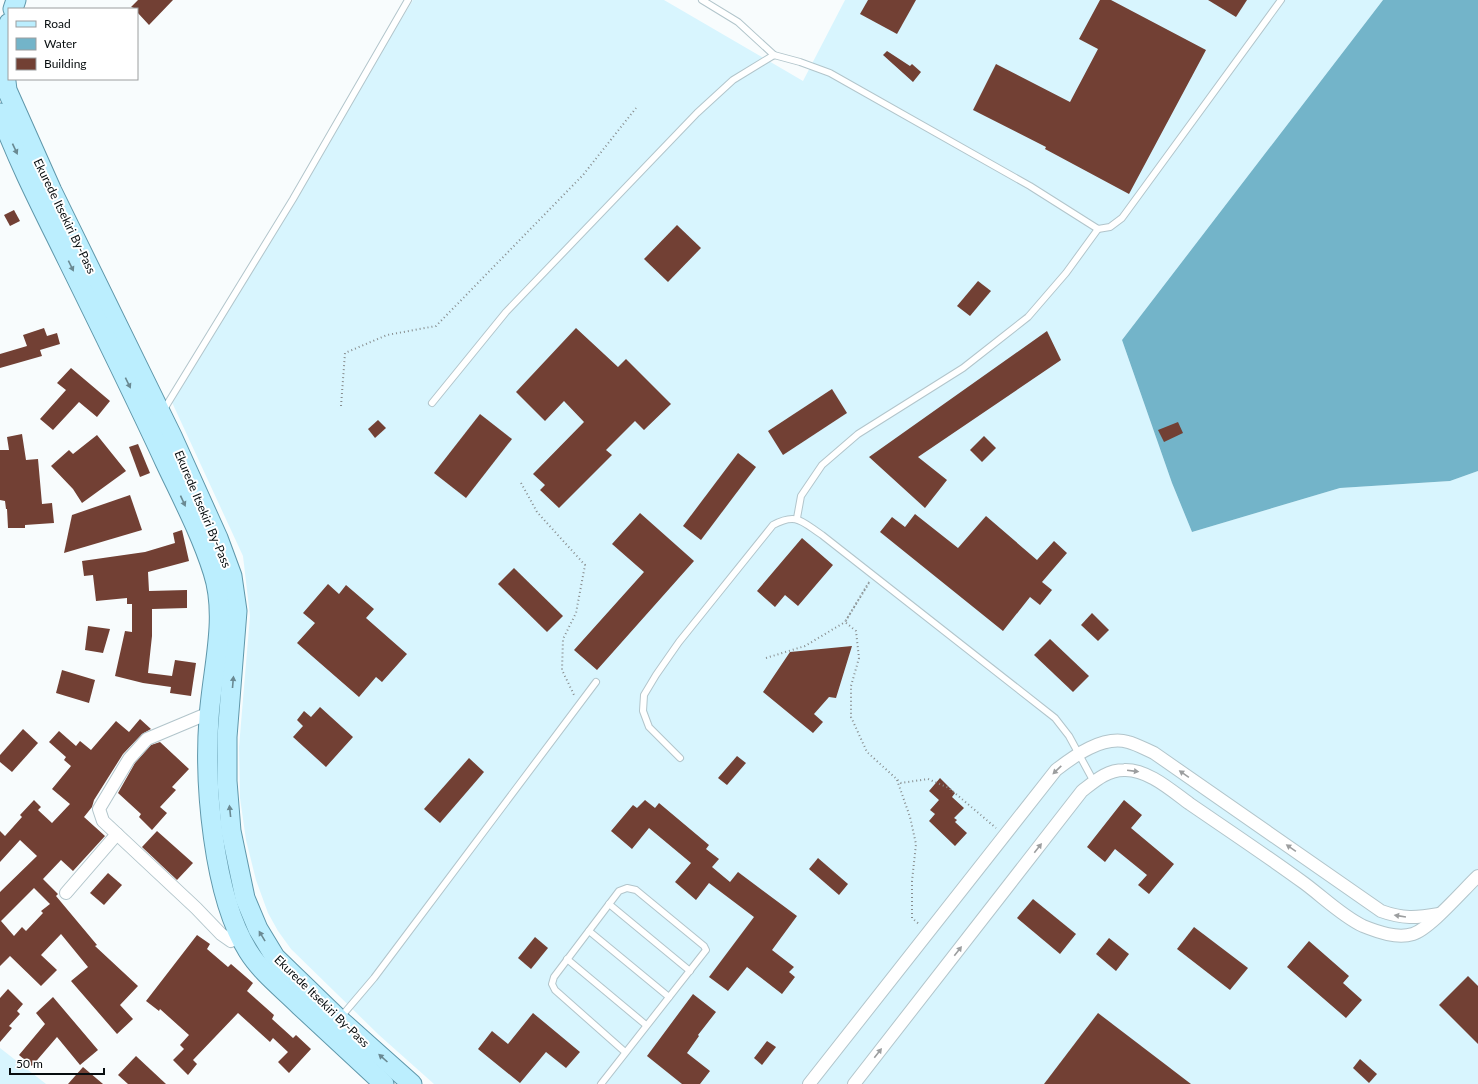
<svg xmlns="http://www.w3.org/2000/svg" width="1478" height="1084" font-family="Lato,sans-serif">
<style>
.built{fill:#d8f5fe}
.water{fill:#73b4c9}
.building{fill:#724034;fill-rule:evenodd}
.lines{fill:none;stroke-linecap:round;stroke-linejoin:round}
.lane-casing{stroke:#b2c5cb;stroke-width:8}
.street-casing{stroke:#b2c5cb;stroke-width:14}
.primary-casing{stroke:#5f97aa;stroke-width:21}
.path{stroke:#878c8d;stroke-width:2;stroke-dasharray:1 3;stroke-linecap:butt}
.lane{stroke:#fff;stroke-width:6}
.street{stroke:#fff;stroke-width:12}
.primary{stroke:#bbeefe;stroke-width:19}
.oneway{fill:#6a8992}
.oneway2{fill:#9c9e9f}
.labels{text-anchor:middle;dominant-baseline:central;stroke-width:4;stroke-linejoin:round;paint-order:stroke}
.street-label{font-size:12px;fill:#070d0f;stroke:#fff}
</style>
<rect width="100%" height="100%" fill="#f8fcfd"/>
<g class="built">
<polygon points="413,0 664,0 803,81 845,0 1383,0 1122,340 1172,483 1192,532 1340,488 1450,481 1478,471 1478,1084 434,1084 379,1035 291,949 278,931 268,913 256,880 246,840 240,798 239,747 250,616 243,556 170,398"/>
<polygon points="0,1048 46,1084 0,1084"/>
</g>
<polygon class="water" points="1383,0 1478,0 1478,471 1450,481 1340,488 1192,532 1172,483 1122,340"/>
<g class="building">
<polygon points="138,0 173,0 149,25 137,12 137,9 131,7"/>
<polygon points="868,0 916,0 897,34 860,14"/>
<polygon points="1100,0 1111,0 1206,50 1129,194 1045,149 1046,147 973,110 996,64 1070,102 1098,49 1079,39"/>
<polygon points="1208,0 1247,0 1236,17"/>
<polygon points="887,51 910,66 912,64 921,72 913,82 883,55"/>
<polygon points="14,210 20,221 10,226 4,215"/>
<polygon points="677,225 701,248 668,282 644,259"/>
<polygon points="978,281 991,291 970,316 957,306"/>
<polygon points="44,328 47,336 57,333 60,344 40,350 42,356 0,368 0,354 27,346 23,335"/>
<polygon points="576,328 618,367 626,359 671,404 644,430 635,421 606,450 612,455 559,508 540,490 545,485 533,474 584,422 564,401 545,421 516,392"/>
<polygon points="1047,331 1061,360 918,457 947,480 925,508 869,457"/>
<polygon points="71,368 110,401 97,417 79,402 53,430 40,419 66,390 57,383"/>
<polygon points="832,389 847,413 783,455 768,431"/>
<polygon points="480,414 512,439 466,498 434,473"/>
<polygon points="378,420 386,428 375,438 368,429"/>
<polygon points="1178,422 1183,433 1164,442 1158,430"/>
<polygon points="22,434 26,460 38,459 42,504 52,503 54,523 25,525 25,528 8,528 7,509 6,509 5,501 0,500 0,450 9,450 7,437"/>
<polygon points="97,435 126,471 82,503 73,489 51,466 69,450 73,454"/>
<polygon points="984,436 996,448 982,462 970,450"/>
<polygon points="138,444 150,473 140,477 129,447"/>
<polygon points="738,453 756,467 701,540 683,526"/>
<polygon points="130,495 142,530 64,553 72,515"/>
<polygon points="640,513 694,561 597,670 574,650 644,572 612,544"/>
<polygon points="915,514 958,548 986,516 1037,560 1054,541 1067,553 1042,582 1052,590 1040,605 1030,597 1003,631 880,532 892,517 905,527"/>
<polygon points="182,530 189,561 148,572 149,591 187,590 187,608 152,609 152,636 148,673 172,676 175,660 196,663 191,696 170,693 171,687 143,683 115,676 125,631 132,632 132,604 127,604 127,598 96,601 93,575 84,576 82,561 145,552 175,543 173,533"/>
<polygon points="802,538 833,565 798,606 785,595 775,607 757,591"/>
<polygon points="514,568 563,616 547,632 498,584"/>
<polygon points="328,584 339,594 346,585 374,609 366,618 407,654 382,682 376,677 359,697 297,643 315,623 303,613"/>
<polygon points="1092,613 1109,630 1098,641 1081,625"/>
<polygon points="88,626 110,629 103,653 85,650"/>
<polygon points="1050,639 1089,676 1073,692 1034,655"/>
<polygon points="852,646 836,698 829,697 814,714 823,722 813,733 763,692 790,652"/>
<polygon points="62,670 95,680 89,703 56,693"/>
<polygon points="320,707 353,737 326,767 293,737 303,726 297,720 304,711 311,717"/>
<path d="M140 719 151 729 142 734 123 754 94 800 92 807 84 817 105 836 73 871 61 860 43 879 58 894 56 896 97 945 95 946 138 986 120 1005 133 1019 117 1034 71 981 88 967 61 934 41 955 57 970 41 986 10 956 0 966V892L37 856 20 840 0 862V831L5 836 22 817 20 815 34 800 41 807 38 810 52 823 70 804 52 789 71 766 64 760 66 757 49 742 59 731 76 746 80 741 91 750 116 721 129 732ZM34 888 50 904 41 911 43 913 26 931 22 927 14 936 1 921Z"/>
<polygon points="23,729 38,743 12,772 0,762 0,755"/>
<polygon points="160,742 189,769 172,787 176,790 160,807 167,813 152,830 139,817 141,814 118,793 135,763 151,745"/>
<polygon points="737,756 746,763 727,785 718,778"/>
<polygon points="469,758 484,772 440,823 424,809"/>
<polygon points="940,778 955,793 952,797 964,808 954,818 957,820 955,822 967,833 955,846 929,821 935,814 930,810 939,800 929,791"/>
<polygon points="645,800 655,808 659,803 709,845 706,849 719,859 712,867 730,882 738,872 797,916 772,950 794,967 789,972 795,977 782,994 747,967 728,991 709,977 754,917 709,883 696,900 675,882 691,863 649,828 632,849 611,831 633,805 637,808"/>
<polygon points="1124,800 1142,815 1131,828 1174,864 1149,894 1138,885 1147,875 1115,849 1105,862 1087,847"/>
<polygon points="157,831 193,863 177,880 142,847"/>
<polygon points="818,858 848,884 839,895 809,869"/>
<polygon points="108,873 122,885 104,905 90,893"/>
<polygon points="1033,899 1076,934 1060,954 1017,918"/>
<polygon points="1194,927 1248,968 1230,990 1177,949"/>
<polygon points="197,935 210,944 207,949 228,967 231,964 253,983 247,991 274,1015 272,1019 293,1038 296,1035 311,1049 289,1073 278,1062 288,1052 273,1038 270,1042 238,1013 193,1060 197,1064 188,1075 173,1060 184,1049 180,1045 189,1035 160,1009 159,1011 146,1001"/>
<polygon points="535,937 548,948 531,969 518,958"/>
<polygon points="1109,938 1129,954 1116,971 1096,954"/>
<polygon points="1309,941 1349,976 1343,983 1362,1000 1346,1018 1287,967"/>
<polygon points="1468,976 1478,986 1478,1044 1439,1005"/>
<polygon points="8,989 23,1004 17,1011 20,1014 9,1026 12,1028 0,1042 0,998"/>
<polygon points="693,994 716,1012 698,1035 699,1036 687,1053 710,1071 700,1084 682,1084 647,1056"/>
<polygon points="53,997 98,1050 80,1065 57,1037 32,1066 19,1055 45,1024 36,1013"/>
<polygon points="533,1013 580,1052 566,1068 546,1052 520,1083 478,1049 492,1031 508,1044"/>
<polygon points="1098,1013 1191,1084 1044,1084"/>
<polygon points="767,1041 776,1047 762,1065 754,1058"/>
<polygon points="136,1056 166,1084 128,1084 118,1075"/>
<polygon points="1360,1059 1377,1074 1369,1083 1353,1068"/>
<polygon points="83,1067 103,1084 68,1084"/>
</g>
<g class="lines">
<g class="lane-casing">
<g id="lane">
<polyline points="702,0 738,22 774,55"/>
<polyline points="432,403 506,312 697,113 733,80 774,55 800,62 830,73 1030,186 1098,229 1110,227 1122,218 1281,0"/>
<polyline points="163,411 293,199 408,0"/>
<polyline points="797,518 801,496 822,465 858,434 963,368 1028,317 1066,273 1098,229"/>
<path d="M680 758 649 727 643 711 644 695 656 675 679 642 773 525C797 512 802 522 822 535L1055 718 1069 736 1094 782"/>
<polyline points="609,904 690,971"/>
<polyline points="589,931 669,997"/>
<polyline points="567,959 646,1025"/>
<polyline points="340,1018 374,978 596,682"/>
<polyline points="601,1084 706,950 704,946 636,890 627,888 619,891 554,977 552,984 555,990 625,1052"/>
</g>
</g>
<g class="street-casing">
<g id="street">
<polyline points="209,713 147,739 129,759 99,809 103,821 196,908 221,934 231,941 240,935"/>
<polyline points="66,893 117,834"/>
<path d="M809 1084 1056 770C1074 756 1103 735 1128 742 1136 744 1145 749 1154 753L1381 911C1403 919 1416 918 1439 914"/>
<path d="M854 1084 1082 791C1095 781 1107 770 1124 770 1148 769 1172 791 1190 804 1228 830 1267 856 1304 883 1323 897 1342 916 1363 926 1378 932 1397 939 1413 934 1430 929 1464 889 1478 876"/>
</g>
</g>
<g class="primary-casing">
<g id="primary">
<polyline points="13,9 16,0"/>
<polyline points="9,23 5,38 4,65 7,90 52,191 172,436 218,538 232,576 237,611 227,737 227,781 231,831 245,898 258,929 275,957 339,1019 412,1084"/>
<path d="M0 113C19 164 44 212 68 261 101 328 134 395 165 462 182 498 201 534 213 572 228 618 212 670 209 718 204 783 213 895 248 951 261 972 283 989 300 1006 328 1032 356 1058 384 1084"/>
</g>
</g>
<g class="path">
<polyline points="341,406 345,353 387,335 436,326 583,175 636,108"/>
<polyline points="521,483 537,512 585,565 576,613 563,639 562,670 575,697"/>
<polyline points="869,582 845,622 856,631 859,658 851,686 851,717 867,752 901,783 928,779 949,788 996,828"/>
<polyline points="766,658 805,646 845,622 869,583"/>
<polyline points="897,780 910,817 916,844 912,881 912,918 920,925"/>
</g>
<use href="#lane" class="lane"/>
<use href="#street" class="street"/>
<use href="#primary" class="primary"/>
</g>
<defs><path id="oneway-solid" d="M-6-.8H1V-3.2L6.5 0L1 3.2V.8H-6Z"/></defs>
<g class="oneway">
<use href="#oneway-solid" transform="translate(15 149) rotate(65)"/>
<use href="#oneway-solid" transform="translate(71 266) rotate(64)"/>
<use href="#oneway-solid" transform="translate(128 383) rotate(64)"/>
<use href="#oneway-solid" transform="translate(183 501) rotate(65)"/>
<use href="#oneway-solid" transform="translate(233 682) rotate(-85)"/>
<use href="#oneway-solid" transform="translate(230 811) rotate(-96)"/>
<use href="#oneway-solid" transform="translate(262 936) rotate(-121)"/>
<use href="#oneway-solid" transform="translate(383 1058) rotate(-138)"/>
</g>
<g class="oneway2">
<use href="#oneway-solid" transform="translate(1057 770) rotate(136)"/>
<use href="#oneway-solid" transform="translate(1133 771) rotate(7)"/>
<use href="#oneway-solid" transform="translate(1184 774) rotate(-145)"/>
<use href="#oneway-solid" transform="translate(1038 848) rotate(-52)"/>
<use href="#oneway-solid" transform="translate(1291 848) rotate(-145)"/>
<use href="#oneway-solid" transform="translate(1400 916) rotate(-171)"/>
<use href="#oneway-solid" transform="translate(958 951) rotate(-52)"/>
<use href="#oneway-solid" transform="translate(878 1053) rotate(-52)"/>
</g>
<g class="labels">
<g class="street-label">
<text transform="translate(65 216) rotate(64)">Ekurede Itsekiri By-Pass</text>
<text transform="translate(203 509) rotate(67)">Ekurede Itsekiri By-Pass</text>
<text transform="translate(322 1001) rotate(44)">Ekurede Itsekiri By-Pass</text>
</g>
</g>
<rect x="8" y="8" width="130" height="72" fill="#ffffff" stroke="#9c9e9f"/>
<rect x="16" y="21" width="20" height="6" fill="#bbeefe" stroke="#9c9e9f"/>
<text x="44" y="28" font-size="12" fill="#070d0f">Road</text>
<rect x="16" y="38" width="20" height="12" fill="#73b4c9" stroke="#9c9e9f"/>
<text x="44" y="48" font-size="12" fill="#070d0f">Water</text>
<rect x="16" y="58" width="20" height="12" fill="#724034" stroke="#9c9e9f"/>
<text x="44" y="68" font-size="12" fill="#070d0f">Building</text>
<path d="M10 1068v6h94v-6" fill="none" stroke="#070d0f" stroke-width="2"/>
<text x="16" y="1068" font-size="12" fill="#070d0f" stroke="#ffffff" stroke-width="3" paint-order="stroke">50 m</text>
</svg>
